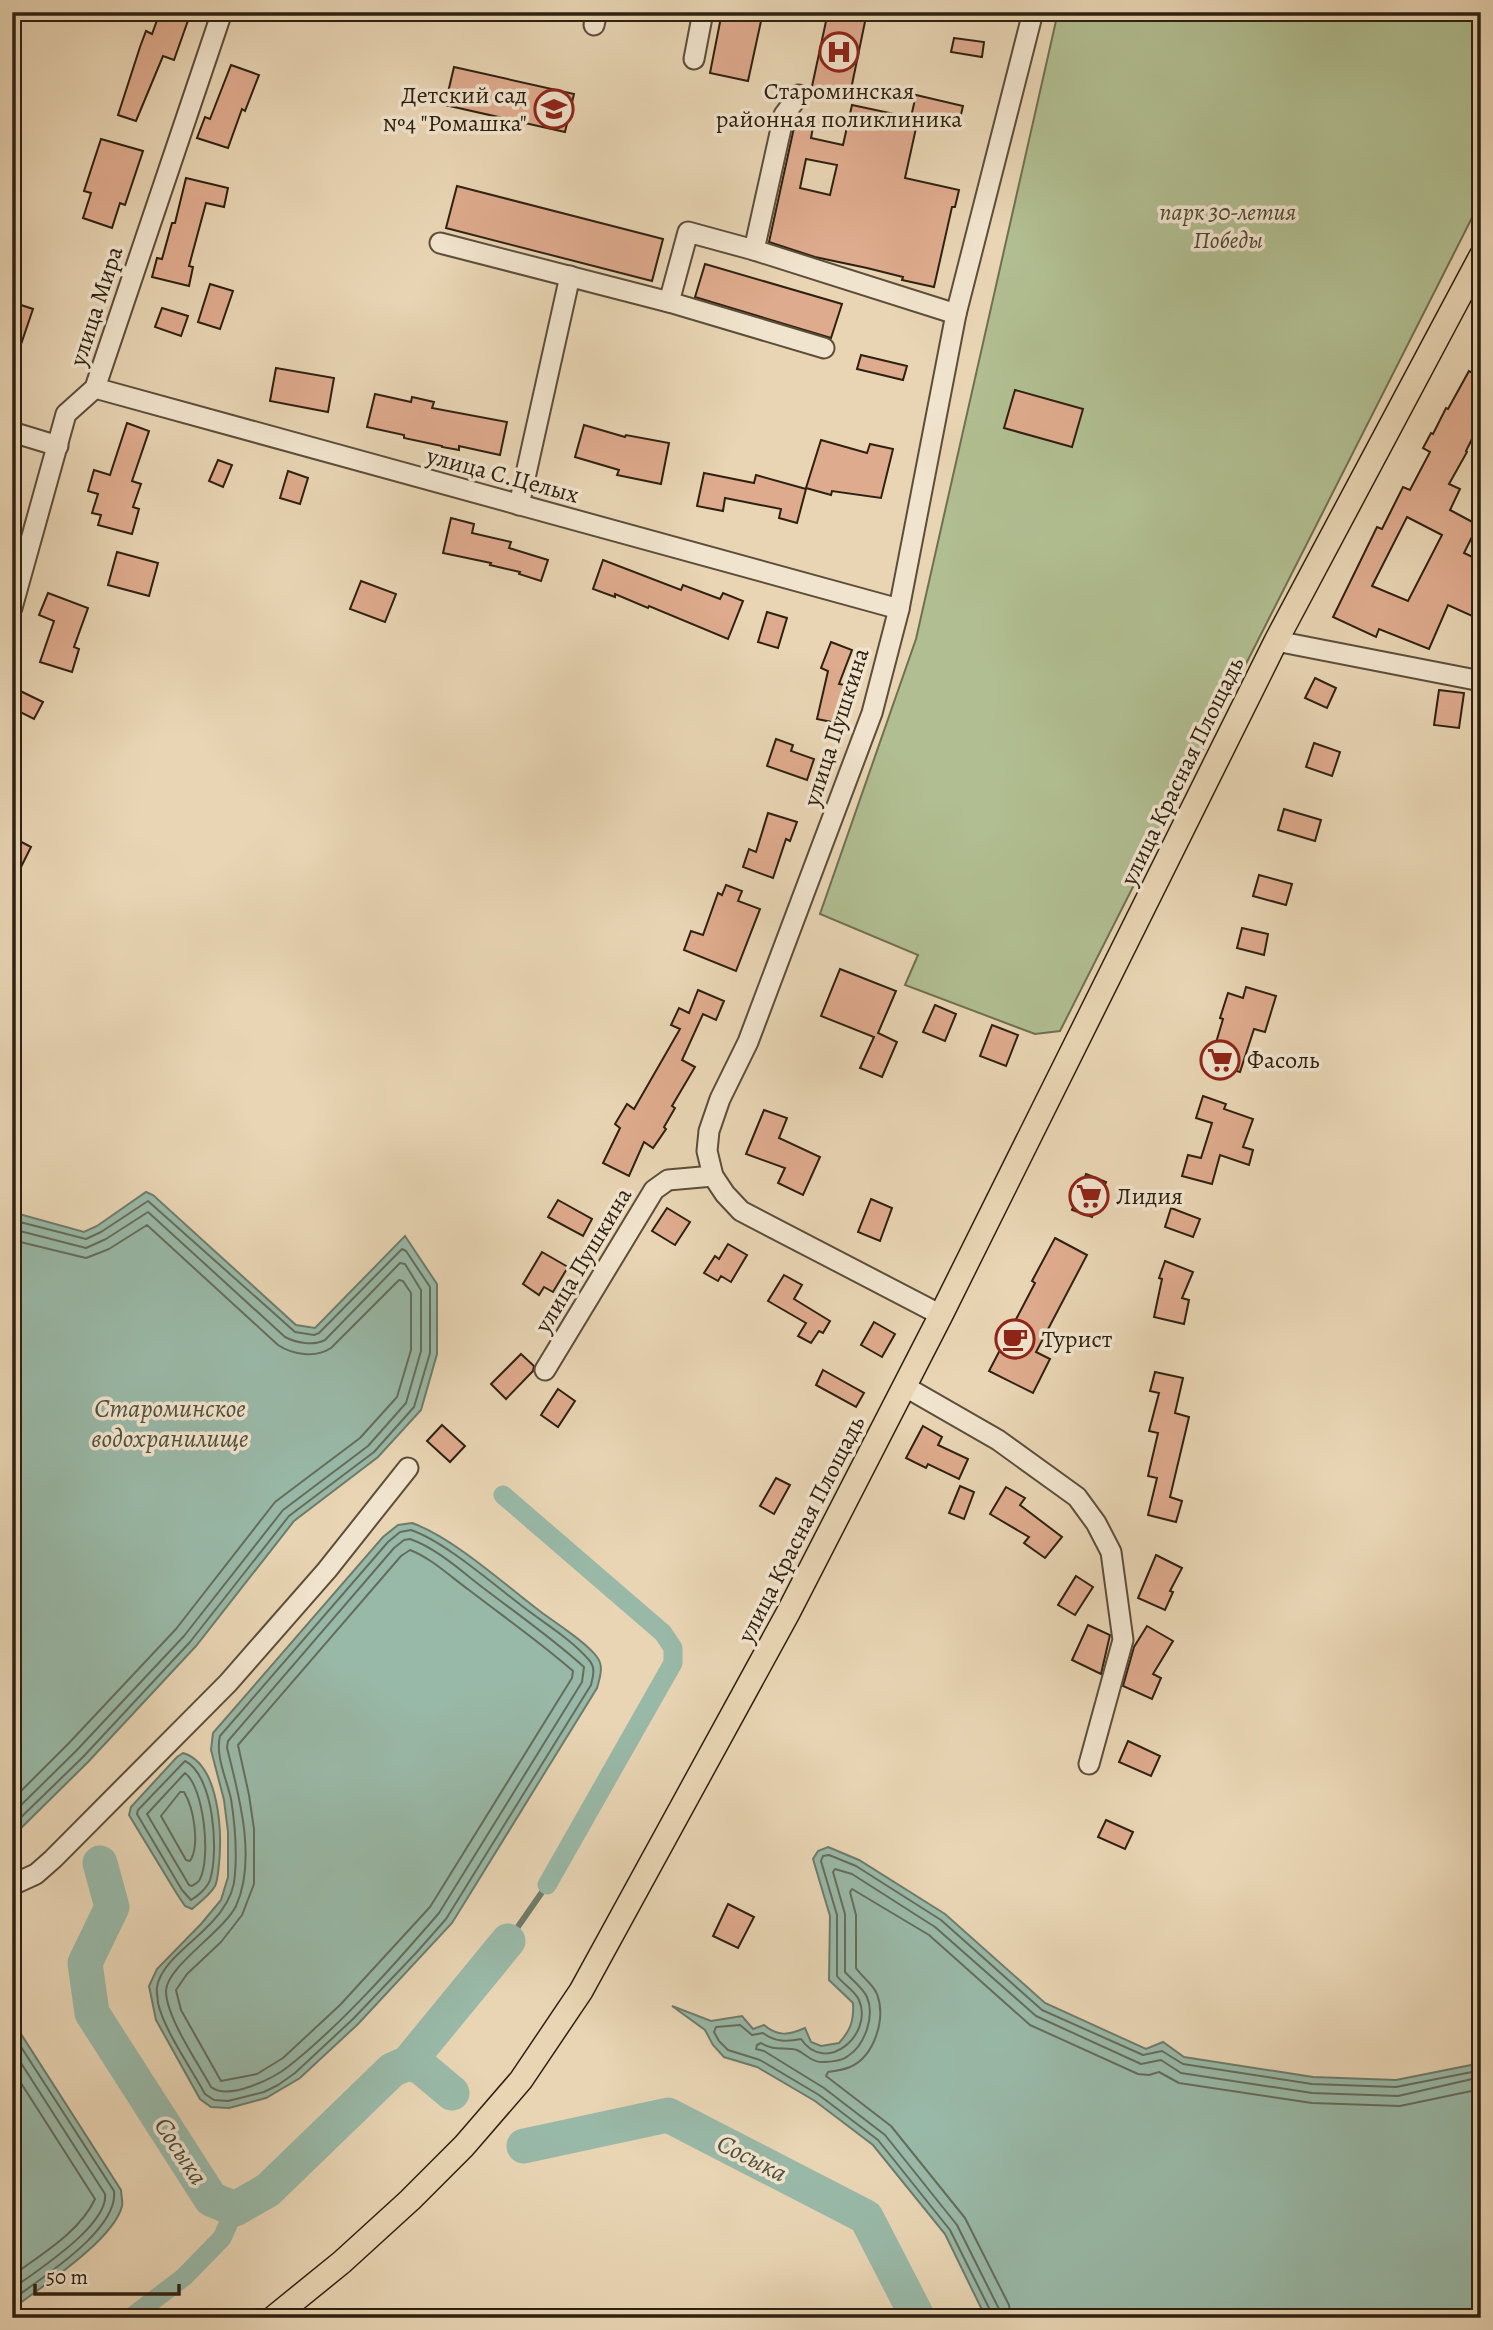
<svg xmlns="http://www.w3.org/2000/svg" width="1493" height="2330" font-family="Alegreya,serif">
<style>
.green{fill:#b1be91;stroke:#707051;stroke-width:2}
.water{fill:#99b9a8;stroke:#6e7c6c;stroke-width:2}
.lines{fill:none;stroke-linecap:round;stroke-linejoin:round}
.shore{stroke:#646d5c;stroke-width:2}
.stream{stroke:#6e7c6c;stroke-width:6}
.canal{stroke:#99b9a8;stroke-width:19}
.river{stroke:#99b9a8;stroke-width:35}
.building{fill:#dfab8e;stroke:#2e2111;stroke-width:2;fill-rule:evenodd}
.minor-casing{stroke:#5d4e3a;stroke-width:23}
.major-casing{stroke:#2e2111;stroke-width:26}
.minor{stroke:#f1e4ce;stroke-width:19}
.major{stroke:#e9d5b4;stroke-width:23}
.labels{text-anchor:middle;dominant-baseline:central;stroke-width:7;stroke-linejoin:round;paint-order:stroke}
.poi-label{font-size:24px;fill:#2e2111;stroke:#f1e4ce;text-anchor:start}
.park-label{font-size:24px;font-style:italic;fill:#4f4831;stroke:#f1e4ce}
.street-label{font-size:24px;fill:#2e2111;stroke:#f1e4ce}
.water-label{font-size:26px;font-style:italic;fill:#4e4f3e;stroke:#f1e4ce}
</style>
<rect width="100%" height="100%" fill="#e9d5b4"/>
<filter id="stains"><feTurbulence type="fractalNoise" baseFrequency=".00286" numOctaves="4"/><feColorMatrix values="0 0 0 0 .2 0 0 0 0 .09 0 0 0 0 .02 0 0 0 .5 -.17"/></filter>
<radialGradient id="worn" r=".72"><stop offset=".6" stop-color="#630" stop-opacity="0"/><stop offset="1" stop-color="#630" stop-opacity=".3"/></radialGradient>
<polygon class="green" points="1058,12 1481,12 1481,200 1060,1031 1035,1034 905,985 918,955 820,914 916,639"/>
<g class="water">
<polygon points="146,1192 153,1195 296,1325 315,1328 405,1236 437,1284 437,1354 421,1410 378,1457 294,1521 196,1646 88,1762 18,1831 12,1833 12,1212 84,1232 97,1226"/>
<path d="M412 1523C454 1538 505 1585 541 1612 557 1624 586 1642 597 1657 604 1666 600 1677 597 1688L452 1923 358 2024 300 2078 266 2098 229 2108 211 2107 200 2099 156 2020 149 1986 157 1969 201 1924 221 1900 228 1877V1832L224 1800 211 1750 213 1733 383 1537 398 1525Z"/>
<path d="M183 1753C220 1764 222 1833 219 1864 218 1871 218 1880 215 1886 210 1895 200 1902 192 1909L185 1906 177 1894 129 1815 131 1807 177 1757Z"/>
<path d="M828 1847 859 1860 945 1914 1045 2003 1146 2049 1163 2042 1184 2057 1313 2077 1396 2080 1471 2065 1481 2054V2318H986L945 2234 873 2145 815 2101 757 2067 724 2057 713 2045 705 2030 672 2006 711 2021 742 2016 753 2029 764 2025C778 2037 789 2035 805 2028L811 2042 821 2046 839 2043C851 2030 854 2020 853 2003L829 1980 830 1916 813 1859 818 1851Z"/>
<path d="M12 2020 121 2190C121 2194 123 2201 122 2206 114 2240 41 2287 12 2309Z"/>
</g>
<g class="lines">
<g class="shore">
<polyline points="12,1220 86,1239 101,1232 148,1201 295,1332 314,1335 319,1333 402,1249 406,1251 430,1287 430,1353 414,1407 374,1452 289,1516 190,1642 83,1757 12,1826"/>
<path d="M12 1229 86 1248 106 1239 148 1212 285 1337C296 1343 313 1346 325 1340L400 1263 405 1264 421 1290V1351L406 1403 368 1446 283 1510 184 1636 76 1751 12 1814"/>
<path d="M12 1240 86 1258 109 1249 147 1225 278 1345C293 1355 316 1358 331 1348L399 1280 403 1281 411 1293V1350L397 1397 360 1438 275 1502 176 1629 69 1743 12 1800"/>
<path d="M411 1530C446 1542 495 1586 526 1609 547 1625 572 1640 589 1660 596 1668 593 1676 591 1685L446 1919 416 1953 353 2019 295 2073 278 2085 264 2092 228 2101 214 2100 205 2094C191 2068 164 2030 158 2003 158 1998 156 1991 157 1987 163 1949 233 1927 235 1874 237 1849 235 1824 231 1799 227 1780 215 1756 220 1736L388 1542 400 1532Z"/>
<path d="M410 1539C436 1548 460 1570 482 1587 516 1613 552 1638 584 1667L582 1682 439 1913C395 1964 342 2024 289 2066 274 2078 229 2101 211 2087 198 2063 166 2017 166 1991 166 1967 224 1931 236 1906 257 1860 239 1795 227 1748L228 1741 394 1548 404 1540Z"/>
<path d="M410 1550C431 1558 451 1577 469 1590 504 1617 540 1642 573 1671L572 1678 430 1907 340 2005 283 2058 257 2074 221 2081 181 2010 176 1990 187 1974 221 1942 242 1915 254 1884V1829L249 1795 238 1745 401 1556Z"/>
<path d="M185 1761C214 1775 219 1852 210 1880 207 1888 198 1896 191 1900L182 1890 137 1814 138 1810Z"/>
<path d="M185 1773C204 1787 211 1858 200 1879 199 1882 195 1884 192 1886L189 1885 147 1814Z"/>
<path d="M180 1792H184C194 1808 200 1846 190 1861L186 1860 161 1816Z"/>
<path d="M12 2033 114 2191C119 2230 41 2278 12 2300"/>
<path d="M12 2049 105 2194C109 2225 35 2272 12 2289"/>
<path d="M12 2069 95 2199C80 2232 40 2255 12 2276"/>
<path d="M992 2318 991 2312 950 2230 878 2140 819 2095 760 2060 728 2050 719 2041 714 2032 716 2027 740 2025 752 2035 763 2033C775 2042 787 2042 801 2039 826 2076 874 2034 859 2000 855 1991 843 1984 837 1976V1915L821 1861 823 1856 829 1855 856 1866 941 1920 1042 2010 1143 2055 1162 2051 1183 2064 1312 2084 1396 2087 1472 2072 1481 2065"/>
<path d="M1000 2318 999 2309 957 2225 885 2135 824 2088 764 2051 756 2049 757 2045 761 2043C774 2052 787 2046 797 2050 806 2054 811 2062 821 2062 829 2062 842 2061 848 2056 865 2045 875 2016 867 1997 863 1988 852 1980 845 1972V1914L833 1872 835 1869 852 1874 935 1927 1036 2016 1141 2064 1161 2060 1181 2073 1312 2093 1398 2096 1481 2077"/>
<path d="M1011 2318 1009 2305 965 2218 891 2126 826 2076 828 2072C835 2071 843 2070 850 2067 875 2056 886 2018 877 1994 873 1984 862 1977 856 1968V1915L850 1892 852 1889 929 1935 1030 2025 1138 2074 1149 2075 1159 2072 1179 2083 1312 2103 1400 2106 1481 2089"/>
</g>
<polyline class="stream" points="508,1941 547,1885"/>
<g class="canal">
<polyline points="503,1495 663,1633 673,1648 673,1663 547,1885"/>
<polyline points="130,2318 184,2277 222,2238 235,2209"/>
</g>
<g class="river">
<polyline points="100,1863 112,1907 85,1963 92,2013 211,2199 235,2209 268,2190 392,2070 408,2063 421,2067 452,2093"/>
<polyline points="408,2063 508,1941"/>
<polyline points="524,2146 668,2115 866,2217 918,2318"/>
</g>
</g>
<g class="building">
<polygon points="160,12 191,12 174,60 163,56 136,121 118,115 140,47 146,31 152,34"/>
<polygon points="722,12 763,12 748,81 710,73"/>
<polygon points="828,12 867,12 849,99 811,91"/>
<polygon points="954,38 984,42 982,57 951,52"/>
<polygon points="231,65 259,75 245,111 242,109 228,148 197,138 205,117 210,119"/>
<polygon points="454,67 574,94 565,132 445,105"/>
<polygon points="916,95 963,106 958,127 911,117"/>
<path d="M852 105 918 119 905 178 959 190 955 207H952L934 287 902 280 903 277 867 268 815 257 769 242 795 123 813 127 811 138 843 145ZM806 159 837 165 830 195 800 188Z"/>
<polygon points="101,139 143,151 125,205 120,203 112,228 83,218 91,193 84,191"/>
<polygon points="186,178 228,188 224,207 206,203 189,266 193,267 189,286 152,277 157,258 162,259 172,223 175,223"/>
<polygon points="457,186 663,239 652,281 446,228"/>
<polygon points="705,264 842,304 831,338 695,297"/>
<polygon points="210,284 233,291 220,329 198,322"/>
<polygon points="12,302 33,309 15,362 12,362"/>
<polygon points="162,308 188,316 181,336 155,327"/>
<polygon points="861,355 907,366 903,380 857,369"/>
<polygon points="276,368 334,378 328,412 270,401"/>
<path d="M1469 371 1481 378V421L1466 451 1467 452 1449 484 1460 489 1450 510 1478 525 1464 553 1481 561V620L1448 605 1429 649 1379 629 1376 637 1333 617 1377 527 1382 529 1403 487 1410 490 1430 452 1423 448 1431 433 1433 434 1446 408 1448 409ZM1407 517 1442 535 1408 601 1372 586Z"/>
<polygon points="1015,390 1083,409 1072,447 1004,428"/>
<polygon points="375,394 411,402 412,397 434,402 432,408 507,422 500,455 459,446 459,450 442,447 442,446 404,438 404,435 367,427"/>
<polygon points="127,423 149,431 132,481 141,484 133,507 139,509 132,534 98,525 101,515 92,513 98,494 88,491 94,470 110,475"/>
<polygon points="584,425 625,437 626,435 669,443 661,484 617,475 619,470 575,457"/>
<polygon points="821,440 867,453 870,444 893,449 881,498 832,491 831,495 806,488"/>
<polygon points="218,460 232,465 223,487 209,481"/>
<polygon points="288,471 308,478 300,504 280,498"/>
<polygon points="704,473 754,483 756,475 806,489 797,523 779,518 781,509 725,498 723,511 697,506"/>
<polygon points="451,518 474,524 472,533 511,542 509,548 548,560 541,581 519,574 520,572 490,565 491,563 443,553"/>
<polygon points="117,552 158,563 149,596 108,585"/>
<polygon points="603,560 681,590 683,585 720,599 723,593 743,601 728,639 649,606 648,608 615,594 615,597 593,589"/>
<polygon points="361,581 396,594 385,622 350,609"/>
<polygon points="48,593 88,608 74,647 79,649 72,672 40,662 54,621 39,615"/>
<polygon points="767,612 787,618 778,648 758,642"/>
<polygon points="831,642 852,650 839,684 845,685 837,723 817,719 828,671 821,668"/>
<polygon points="1315,678 1336,688 1327,708 1305,698"/>
<polygon points="12,687 43,702 34,719 12,708"/>
<polygon points="1439,690 1464,693 1459,728 1434,725"/>
<polygon points="776,739 793,745 791,751 814,759 807,780 767,766"/>
<polygon points="1314,743 1340,752 1332,776 1306,767"/>
<polygon points="1284,809 1321,820 1315,841 1278,830"/>
<polygon points="768,813 797,822 790,841 786,839 773,878 743,867 749,849 756,852"/>
<polygon points="12,837 31,847 12,885"/>
<polygon points="1259,875 1292,884 1286,905 1253,896"/>
<polygon points="726,885 742,891 738,901 760,909 736,971 684,950 691,931 703,935 718,893 722,895"/>
<polygon points="1242,928 1268,934 1264,955 1237,948"/>
<polygon points="840,969 896,991 878,1033 897,1042 882,1077 860,1068 874,1037 821,1016"/>
<polygon points="1246,987 1276,996 1265,1032 1254,1029 1240,1072 1210,1063 1223,1019 1220,1018 1228,993 1243,998"/>
<polygon points="698,990 724,1001 716,1020 703,1014 682,1060 695,1067 672,1106 675,1108 664,1127 666,1129 653,1148 644,1142 629,1176 603,1163 620,1128 615,1124 627,1104 634,1109 680,1029 671,1025 679,1008 689,1013"/>
<polygon points="935,1005 956,1014 945,1041 923,1032"/>
<polygon points="992,1025 1018,1035 1006,1066 980,1056"/>
<polygon points="1203,1096 1226,1104 1224,1109 1253,1119 1243,1147 1253,1150 1249,1165 1220,1155 1212,1184 1182,1176 1188,1155 1201,1158 1212,1123 1196,1118"/>
<polygon points="764,1110 787,1118 779,1138 820,1157 803,1195 778,1183 785,1168 746,1154"/>
<polygon points="1086,1174 1106,1182 1092,1217 1072,1210"/>
<polygon points="871,1199 892,1208 880,1241 858,1232"/>
<polygon points="558,1200 592,1219 583,1236 548,1217"/>
<polygon points="667,1208 690,1222 675,1245 652,1231"/>
<polygon points="1171,1208 1200,1219 1193,1237 1165,1227"/>
<polygon points="1055,1238 1087,1255 1036,1352 1050,1359 1033,1393 989,1371 1035,1283 1032,1281"/>
<polygon points="728,1244 747,1255 731,1282 721,1276 718,1281 704,1273 715,1256 719,1259"/>
<polygon points="542,1252 568,1267 553,1292 544,1287 539,1295 523,1284"/>
<polygon points="1165,1261 1193,1272 1182,1298 1189,1300 1184,1324 1154,1317 1162,1279 1159,1278"/>
<polygon points="784,1275 802,1285 794,1299 830,1321 823,1333 819,1331 811,1343 798,1336 806,1323 768,1301"/>
<polygon points="874,1322 895,1334 882,1357 861,1345"/>
<polygon points="521,1354 534,1366 533,1371 506,1399 491,1384"/>
<polygon points="823,1370 864,1393 856,1407 816,1385"/>
<polygon points="1155,1372 1183,1378 1175,1413 1189,1417 1170,1497 1182,1501 1176,1522 1148,1515 1157,1478 1148,1476 1158,1433 1149,1431 1159,1393 1150,1391"/>
<polygon points="558,1389 575,1401 558,1427 541,1415"/>
<polygon points="442,1425 465,1446 450,1462 427,1441"/>
<polygon points="923,1426 942,1437 938,1445 968,1459 959,1479 928,1464 926,1468 906,1458"/>
<polygon points="776,1478 790,1485 774,1514 760,1506"/>
<polygon points="960,1486 974,1492 964,1519 949,1513"/>
<polygon points="1006,1487 1025,1498 1020,1505 1062,1537 1045,1558 1024,1543 1029,1537 990,1514"/>
<polygon points="1156,1555 1182,1568 1170,1591 1173,1592 1165,1610 1138,1598"/>
<polygon points="1076,1576 1093,1587 1075,1615 1058,1605"/>
<polygon points="1088,1625 1110,1635 1101,1674 1072,1660"/>
<polygon points="1147,1626 1173,1641 1153,1674 1161,1678 1152,1699 1123,1686 1134,1647"/>
<polygon points="1128,1741 1160,1756 1151,1776 1119,1762"/>
<polygon points="1106,1820 1133,1832 1125,1849 1098,1837"/>
<polygon points="728,1904 754,1917 738,1948 713,1936"/>
</g>
<g class="lines">
<g class="minor-casing">
<g id="minor">
<polyline points="594,25 597,12"/>
<polyline points="694,59 703,12"/>
<polyline points="799,95 784,115 754,250 956,314"/>
<polyline points="440,243 669,302"/>
<polyline points="754,250 688,232 669,302 824,348"/>
<polyline points="95,388 899,609"/>
<polyline points="12,432 58,446"/>
<polyline points="519,505 570,276"/>
<polyline points="12,608 66,414 95,388 222,12"/>
<polyline points="1276,641 1481,681"/>
<polyline points="941,1315 741,1211 725,1194 713,1176 707,1151 709,1131 720,1099 748,1042 872,713 899,609 956,314 1033,12"/>
<polyline points="545,1370 654,1190 668,1180 713,1176"/>
<polyline points="904,1386 998,1440 1077,1497 1096,1523 1111,1552 1123,1640 1089,1764"/>
<polyline points="12,1885 36,1874 53,1859 228,1683 327,1570 408,1468"/>
</g>
</g>
<g class="major-casing">
<polyline id="major" points="273,2318 342,2262 410,2200 464,2146 521,2080 581,1991 788,1613 941,1315 1276,641 1481,256"/>
</g>
<use href="#minor" class="minor"/>
<use href="#major" class="major"/>
</g>
<defs>
<g id="hospital-ring" transform="scale(2.0125)"><circle r="9.5" fill="#f1e4ce" stroke="#8f2418" stroke-width="1.5"/><path d="M-5-5h3v3.5h4V-5h3V5h-3V1.5h-4V5h-3Z" fill="#8f2418"/></g>
<g id="school-ring" transform="scale(2.0125)"><circle r="9.5" fill="#f1e4ce" stroke="#8f2418" stroke-width="1.5"/><path d="M0-5L7-2L0 1L-7-2ZM-4 1L0 2.5L4 1V4Q0 6-4 4Z" fill="#8f2418"/></g>
<g id="supermarket-ring" transform="scale(2.0125)"><circle r="9.5" fill="#f1e4ce" stroke="#8f2418" stroke-width="1.5"/><path d="M-6-5.5h2.5l.6 2H6L4.5 2H-2.5L-4.4-4H-6ZM-1.5 3.2a1.3 1.3 0 1 0 .1 0ZM3 3.2a1.3 1.3 0 1 0 .1 0Z" fill="#8f2418"/></g>
<g id="cafe-ring" transform="scale(2.0125)"><circle r="9.5" fill="#f1e4ce" stroke="#8f2418" stroke-width="1.5"/><path d="M-5.5-4.5H6V0H3Q3 3.5 0 3.5H-2.5Q-5.5 3.5-5.5 0ZM3-3.2v2h1.7v-2ZM-6 4.5H4V6H-6Z" fill="#8f2418"/></g>
</defs>
<g fill-rule="evenodd">
<use href="#hospital-ring" x="839" y="52"/>
<use href="#school-ring" x="554" y="109"/>
<use href="#supermarket-ring" x="1220" y="1060"/>
<use href="#supermarket-ring" x="1089" y="1196"/>
<use href="#cafe-ring" x="1015" y="1339"/>
</g>
<g class="labels">
<g class="poi-label">
<text x="839" y="91" text-anchor="middle">Староминская<tspan x="839" dy="28">районная поликлиника</tspan></text>
<text x="527" y="95" text-anchor="end">Детский сад<tspan x="527" dy="28">№4 "Ромашка"</tspan></text>
<text x="1247" y="1060">Фасоль</text>
<text x="1116" y="1196">Лидия</text>
<text x="1042" y="1339">Турист</text>
</g>
<g class="park-label">
<text x="1228" y="212">парк 30-летия<tspan x="1228" dy="28">Победы</tspan></text>
</g>
<g class="street-label">
<text transform="translate(96 306) rotate(-72)">улица Мира</text>
<text transform="translate(503 475) rotate(15)">улица С.Целых</text>
<text transform="translate(836 727) rotate(-72)">улица Пушкина</text>
<text transform="translate(1182 771) rotate(-64)">улица Красная Площадь</text>
<text transform="translate(583 1260) rotate(-59)">улица Пушкина</text>
<text transform="translate(801 1529) rotate(-63)">улица Красная Площадь</text>
</g>
<g class="water-label">
<text x="170" y="1408">Староминское<tspan x="170" dy="30">водохранилище</tspan></text>
<text transform="translate(181 2151) rotate(57)">Сосыка</text>
<text transform="translate(752 2158) rotate(27)">Сосыка</text>
</g>
</g>
<rect width="1493" height="2330" fill="none" stroke="#e9d5b4" stroke-width="42"/>
<rect x="14" y="14" width="1465" height="2302" fill="none" stroke="#2e2111" stroke-width="3.5"/>
<rect x="21" y="21" width="1451" height="2288" fill="none" stroke="#2e2111" stroke-width="2"/>
<path d="M35 2284v10h144v-10" fill="none" stroke="#2e2111" stroke-width="3.5"/>
<text x="46" y="2284" font-size="21" fill="#2e2111" stroke="#f1e4ce" stroke-width="5" paint-order="stroke">50 m</text>
<rect width="100%" height="100%" filter="url(#stains)"/>
<rect width="100%" height="100%" fill="url(#worn)"/>
</svg>
